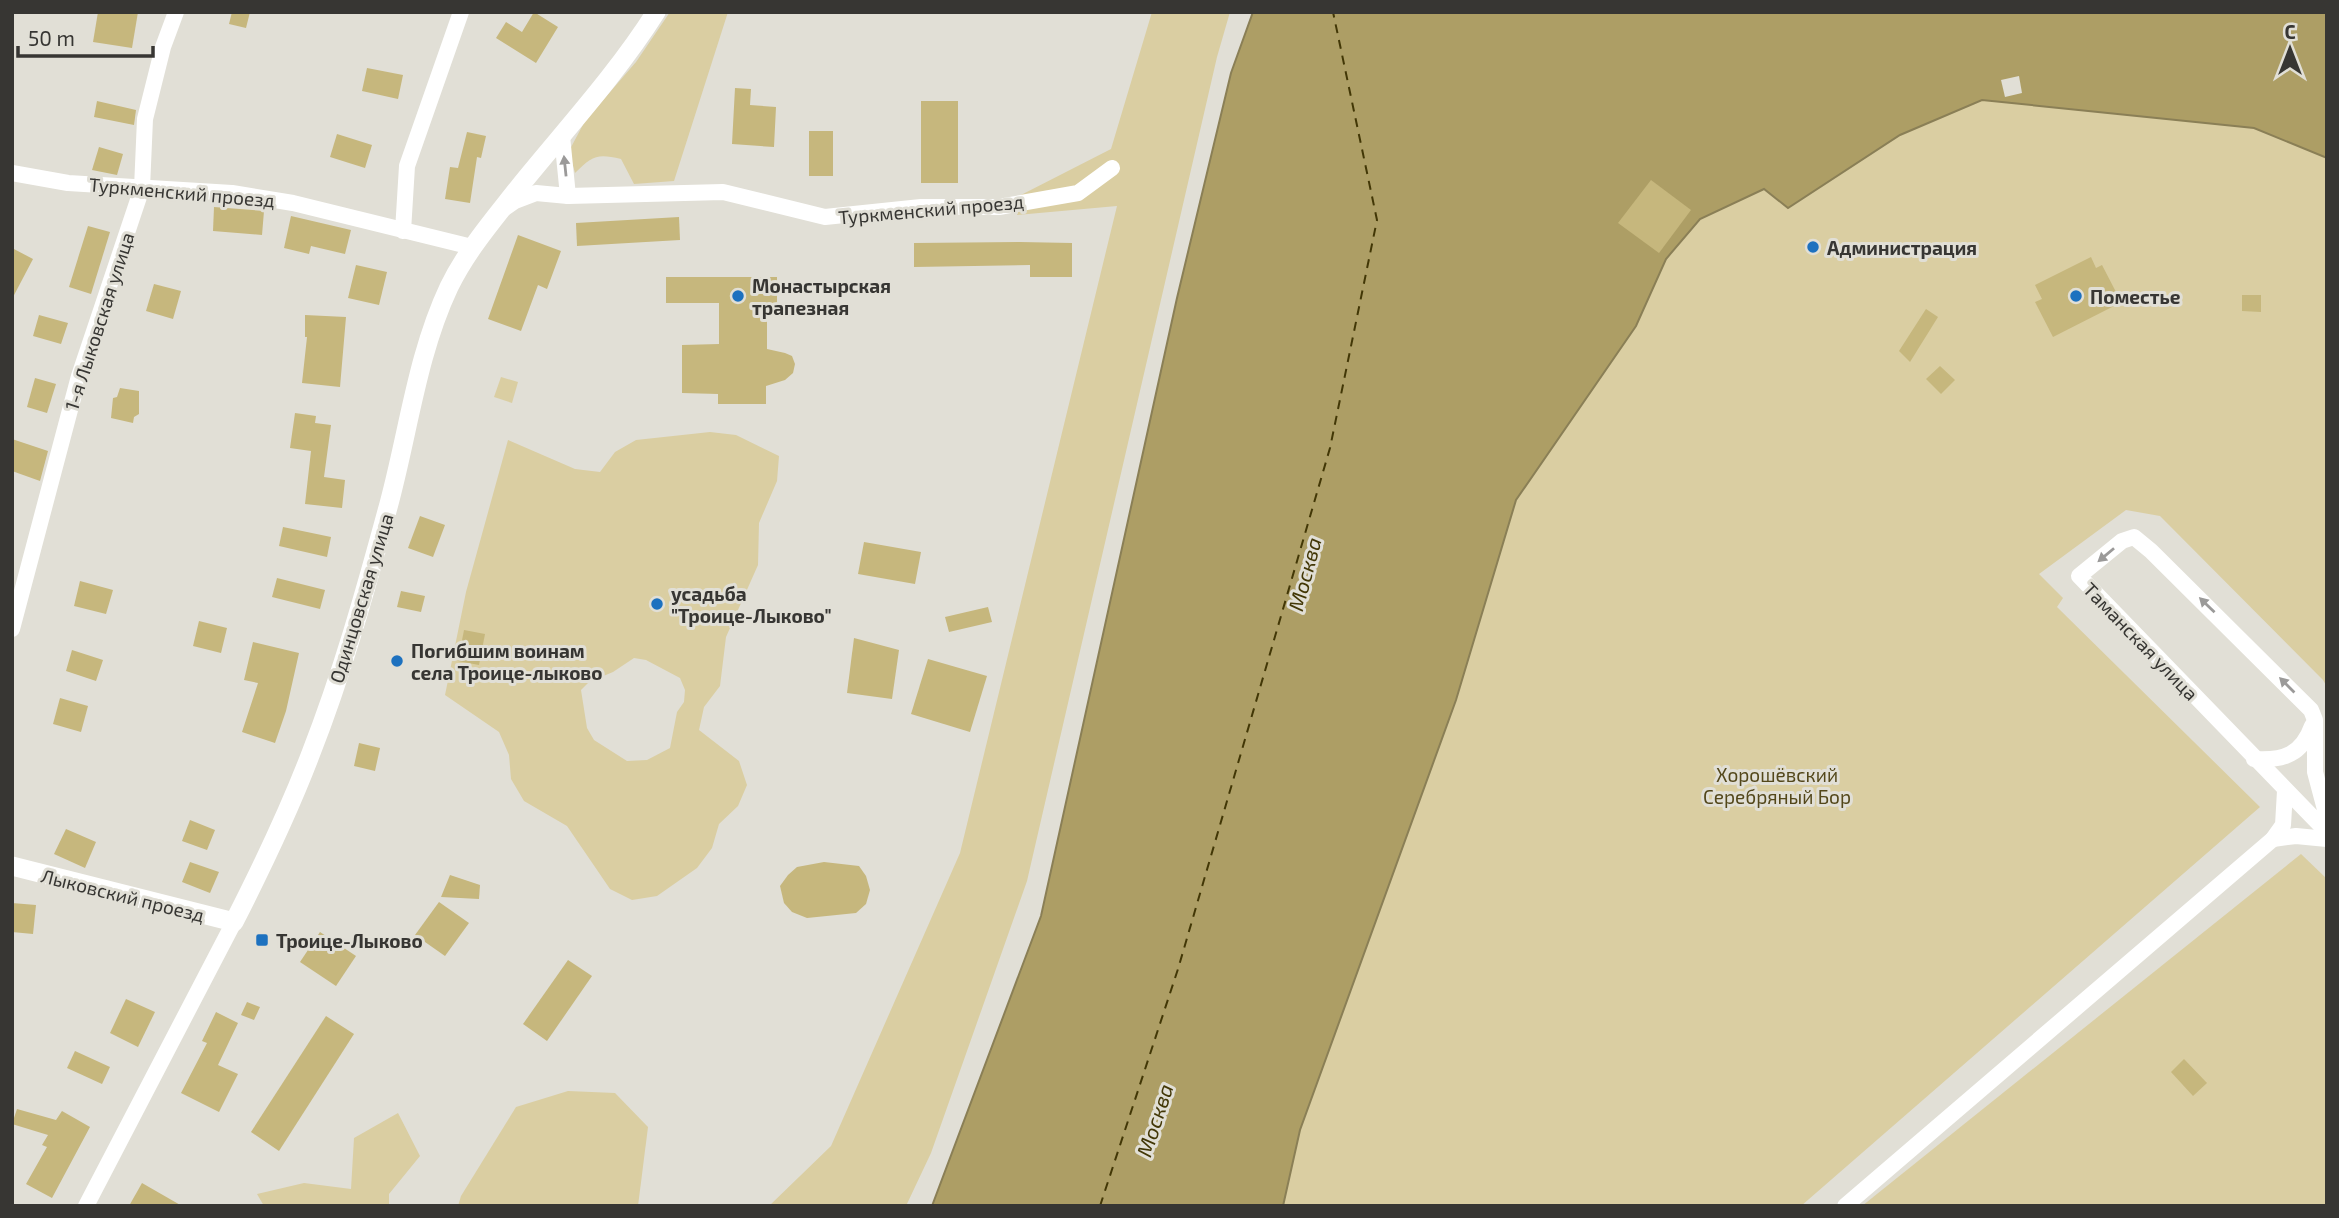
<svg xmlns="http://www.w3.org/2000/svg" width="2339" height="1218" font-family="'Exo 2',sans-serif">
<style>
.green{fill:#dacea2;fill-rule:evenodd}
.water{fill:#ad9e65;stroke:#8a7f56;stroke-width:2}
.pier{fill:#e1dfd6}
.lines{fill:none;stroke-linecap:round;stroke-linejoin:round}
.ferry{stroke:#423706;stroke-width:2;stroke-dasharray:9 7;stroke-linecap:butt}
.building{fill:#c6b77d}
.minor{stroke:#fff;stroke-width:16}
.tertiary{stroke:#fff;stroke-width:19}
.oneway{fill:#9b9a99}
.poi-dot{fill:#1d71bf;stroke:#e1dfd6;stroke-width:2.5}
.labels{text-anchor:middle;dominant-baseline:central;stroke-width:6;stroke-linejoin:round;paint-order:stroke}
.street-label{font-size:19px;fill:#373633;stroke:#e1dfd6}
.poi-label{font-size:19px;font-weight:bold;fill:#373633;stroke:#e1dfd6;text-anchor:start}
.park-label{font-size:19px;fill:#53471a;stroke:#e1dfd6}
.water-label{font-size:21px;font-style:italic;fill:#423706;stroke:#e1dfd6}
</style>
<rect width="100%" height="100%" fill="#e1dfd6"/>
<g class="green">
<path d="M670 12H728L674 181 634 184 621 159C597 153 592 156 575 173L569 151 585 121 636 62Z"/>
<polygon points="1152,12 1230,12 1217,57 1027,881 931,1153 906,1206 769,1206 831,1146 960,853 1117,206 1017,215 1019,196 1111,149"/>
<polygon points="1982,100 2254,128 2327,158 2327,687 2323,680 2160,516 2126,510 2039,574 2063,598 2057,607 2260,807 1801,1206 1283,1206 1300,1130 1456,700 1516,500 1636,326 1666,259 1700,219 1765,189 1789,208 1900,135"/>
<polygon points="501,377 518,382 512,403 494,397"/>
<path d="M710 432 736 435 779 456 777 481 759 523 758 565 726 637 720 686 704 707 699 730 739 761 747 785 738 806 719 824 712 848 697 868 657 896 632 900 610 889 567 826 524 801 511 779 509 755 499 732 445 695 466 592 508 440 575 469 600 472 615 452 636 440ZM634 658 646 660 680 678 685 690 684 702 677 712 670 748 647 760 627 761 594 740 587 728 581 690 589 682 613 672Z"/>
<polygon points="2301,854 2327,879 2327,1206 1862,1206"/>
<polygon points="568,1091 615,1093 648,1127 638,1206 458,1206 461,1196 516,1107"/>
<polygon points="398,1113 420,1156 389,1194 389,1206 264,1206 257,1194 304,1183 351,1189 354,1138"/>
</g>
<polygon class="water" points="1253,12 2327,12 2327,158 2254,128 1982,100 1900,135 1788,208 1764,189 1700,219 1666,259 1636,326 1516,500 1456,700 1300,1130 1283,1206 932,1206 1041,916 1177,298 1231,73"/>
<polygon class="pier" points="2019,76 2022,93 2005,97 2001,80"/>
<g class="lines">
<polyline class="ferry" points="1100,1206 1178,969 1330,448 1377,220 1333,12"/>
</g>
<g class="building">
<polygon points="98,12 138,12 132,48 93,42"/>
<polygon points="232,12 250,12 246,28 229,24"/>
<polygon points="534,12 558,27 536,63 496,38 506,22 522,32"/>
<polygon points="367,68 403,75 398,99 362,91"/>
<polygon points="735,88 751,89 750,105 776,107 774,147 732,144"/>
<polygon points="97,101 136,110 134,125 94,117"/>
<rect x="921" y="101" width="37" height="82"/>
<rect x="809" y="131" width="24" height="45"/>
<polygon points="467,132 486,136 481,158 477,157 470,203 445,199 450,167 458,168"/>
<polygon points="337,134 372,145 365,168 330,157"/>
<polygon points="99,147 123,154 117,175 92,170"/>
<polygon points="1651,180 1691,210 1659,253 1618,223"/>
<polygon points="214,207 264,211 262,235 213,231"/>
<polygon points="291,216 351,230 345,254 311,246 309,254 284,248"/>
<polygon points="679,217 680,240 577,246 576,223"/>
<polygon points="88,226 110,232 91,294 69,287"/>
<polygon points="518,235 561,251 547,289 538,285 521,331 488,319"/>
<polygon points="1020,242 1072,243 1072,277 1030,277 1030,265 914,267 914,243"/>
<polygon points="12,248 33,259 12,299"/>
<polygon points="2091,257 2096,268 2102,265 2116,292 2111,294 2116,305 2053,337 2035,302 2042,299 2035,285"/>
<polygon points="356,265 387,272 379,305 348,298"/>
<polygon points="666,277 777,277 777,303 767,303 767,349 785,353 792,356 795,364 793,373 785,380 766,386 766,404 718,404 718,394 682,393 682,345 719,344 719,303 666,303"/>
<polygon points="154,284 181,291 173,319 146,311"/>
<polygon points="2242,295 2261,295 2261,312 2242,311"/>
<polygon points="1926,309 1938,317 1910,362 1899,351"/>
<polygon points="39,315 68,323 61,344 33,336"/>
<polygon points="305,315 346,317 340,387 302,383 307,337 305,337"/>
<polygon points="1940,366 1955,380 1941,394 1926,379"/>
<polygon points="35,378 56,384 47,413 27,407"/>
<polygon points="120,388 139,391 139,414 134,417 133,423 111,418 113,398 117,397"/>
<polygon points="295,413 316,416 315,423 331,425 324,477 345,480 342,508 305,504 311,451 290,448"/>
<polygon points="12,439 48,451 40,481 12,471"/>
<polygon points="420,516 445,525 433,557 408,548"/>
<polygon points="283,527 331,537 327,557 279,546"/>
<polygon points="864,542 921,552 915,584 858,574"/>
<polygon points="277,578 325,590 320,609 272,597"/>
<polygon points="80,581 113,590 106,614 74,606"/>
<polygon points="401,591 425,596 421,612 397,607"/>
<polygon points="988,607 992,622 949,632 945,617"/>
<polygon points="199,621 227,628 221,653 193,646"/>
<polygon points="464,630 485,634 479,665 458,661"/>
<polygon points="854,638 899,650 892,699 847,693"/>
<polygon points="253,642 299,653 286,711 275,743 242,732 258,683 244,680"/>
<polygon points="72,650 103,660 96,681 66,671"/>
<polygon points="928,659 987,676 970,732 911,714"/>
<polygon points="60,698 88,706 81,732 53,724"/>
<polygon points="359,743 380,748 375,771 354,766"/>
<polygon points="190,820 215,830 207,850 182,841"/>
<polygon points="66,829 96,842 85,868 54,854"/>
<polygon points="190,862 219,872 210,893 182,882"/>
<polygon points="824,862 859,866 866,876 870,890 866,904 856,913 807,918 792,912 784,903 780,886 788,875 797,867"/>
<polygon points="450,875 480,885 479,899 441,897"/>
<polygon points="439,902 469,923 445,956 415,935"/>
<polygon points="12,903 36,905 33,934 12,932"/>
<polygon points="320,932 356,956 336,986 300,962"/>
<polygon points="568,960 592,976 547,1041 523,1024"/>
<polygon points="126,999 155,1012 138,1047 110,1033"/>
<polygon points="247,1002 260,1007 254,1020 241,1015"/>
<polygon points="216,1012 238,1023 218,1065 238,1074 219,1112 181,1093 207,1043 202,1041"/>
<polygon points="326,1016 354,1034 279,1151 251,1132"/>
<polygon points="75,1051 110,1067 102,1084 67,1068"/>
<polygon points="2184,1059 2207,1083 2193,1096 2171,1072"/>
<polygon points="17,1109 56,1120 62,1111 90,1127 52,1198 26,1184 47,1147 42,1145 48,1135 12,1124"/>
<polygon points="142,1183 182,1206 129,1206"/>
</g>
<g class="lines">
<g class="minor">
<polyline points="562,136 568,196"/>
<polyline points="12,173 68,183 232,193 293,203 472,247"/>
<polyline points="505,208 515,201 536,193 568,196 723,192 825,217 921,207 999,207 1078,193 1112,168"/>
<polyline points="403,231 407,166 461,12"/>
<polyline points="12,629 79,376 142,188 145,119 163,47 176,12"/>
<path d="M2254 759C2284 761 2302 754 2312 726"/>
<polyline points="2327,817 2315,772 2315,720 2311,710 2151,551 2134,537 2122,541 2079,576 2327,832"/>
<polyline points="2273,839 2296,836 2327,839"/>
<polyline points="86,1206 234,922"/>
<polyline points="1845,1206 2273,839 2283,825 2285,791"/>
</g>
<path class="tertiary" d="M12 866 234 922C262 867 289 811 311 753 342 674 365 592 387 511 408 436 416 357 449 287 467 250 494 219 519 187 566 129 616 75 656 12"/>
</g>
<defs><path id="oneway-solid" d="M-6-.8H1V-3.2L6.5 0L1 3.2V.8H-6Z" transform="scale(1.75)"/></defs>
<g class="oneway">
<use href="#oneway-solid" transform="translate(565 166) rotate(-96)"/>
<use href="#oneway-solid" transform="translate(2106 555) rotate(140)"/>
<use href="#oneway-solid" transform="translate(2207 605) rotate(-136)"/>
<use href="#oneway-solid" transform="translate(2287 685) rotate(-135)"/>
</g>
<g class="poi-dot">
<circle cx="1813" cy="247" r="7"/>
<circle cx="738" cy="296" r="7"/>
<circle cx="2076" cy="296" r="7"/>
<circle cx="657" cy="604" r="7"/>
<circle cx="397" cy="661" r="7"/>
<rect x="255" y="933" width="14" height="14" rx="3.5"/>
</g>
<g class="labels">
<g class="street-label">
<text transform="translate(182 192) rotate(5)">Туркменский проезд</text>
<text transform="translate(931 209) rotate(-5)">Туркменский проезд</text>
<text transform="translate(99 321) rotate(-72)">1-я Лыковская улица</text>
<text transform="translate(361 598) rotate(-73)">Одинцовская улица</text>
<text transform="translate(2141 641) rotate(46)">Таманская улица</text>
<text transform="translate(123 895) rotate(14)">Лыковский проезд</text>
</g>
<g class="poi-label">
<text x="1827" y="247">Администрация</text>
<text x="752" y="285">Монастырская<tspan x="752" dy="22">трапезная</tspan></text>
<text x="2090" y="296">Поместье</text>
<text x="671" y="593">усадьба<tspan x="671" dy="22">"Троице-Лыково"</tspan></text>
<text x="411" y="650">Погибшим воинам<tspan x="411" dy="22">села Троице-лыково</tspan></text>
<text x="276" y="940">Троице-Лыково</text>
</g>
<g class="park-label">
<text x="1777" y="774">Хорошёвский<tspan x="1777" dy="22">Серебряный Бор</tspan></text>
</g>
<g class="water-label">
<text transform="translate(1304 574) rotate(-75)">Москва</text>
<text transform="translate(1154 1120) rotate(-72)">Москва</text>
</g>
</g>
<rect width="2339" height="1218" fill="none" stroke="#373633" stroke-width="28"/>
<g transform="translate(2290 49)" stroke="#e1dfd6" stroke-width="5" paint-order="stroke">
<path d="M0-5L12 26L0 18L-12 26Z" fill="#373633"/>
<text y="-10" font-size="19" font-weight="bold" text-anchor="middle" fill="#373633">С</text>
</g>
<path d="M18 46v10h135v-10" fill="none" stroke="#373633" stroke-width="3.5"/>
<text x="28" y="46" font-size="21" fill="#373633" stroke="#e1dfd6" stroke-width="5" paint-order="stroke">50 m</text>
</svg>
